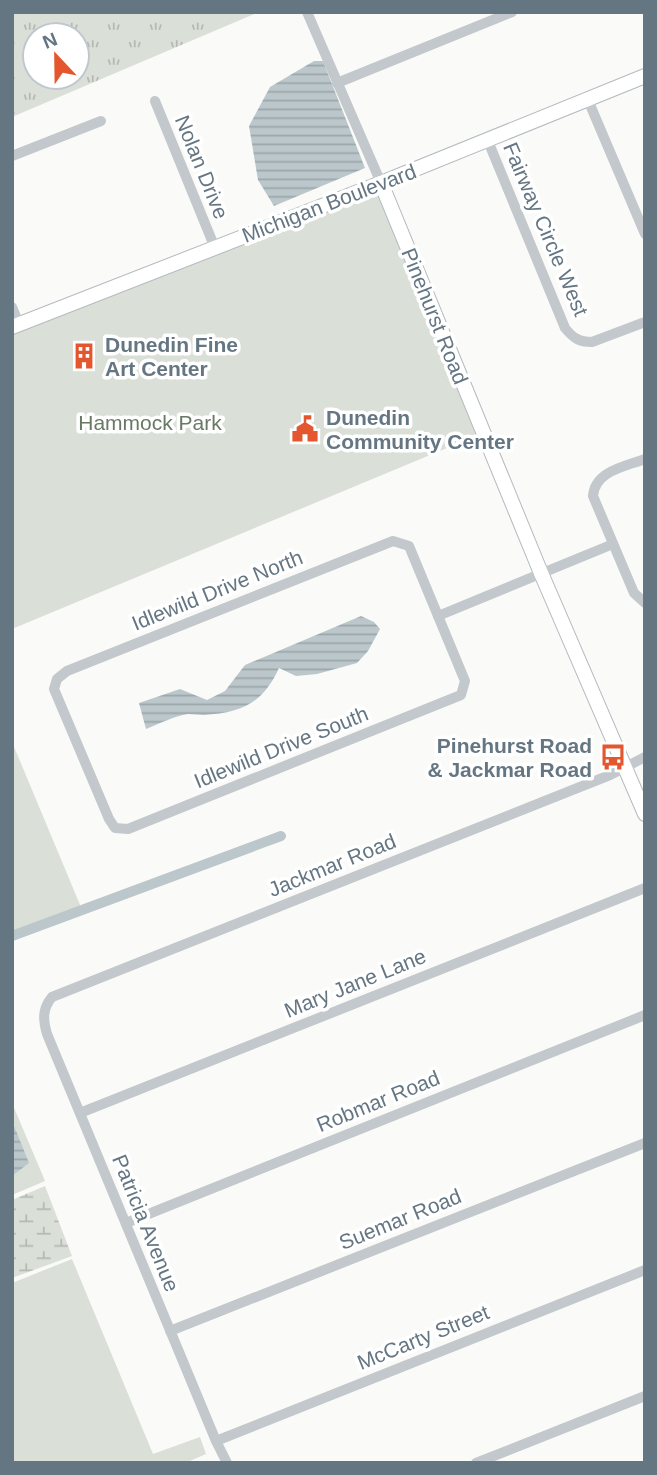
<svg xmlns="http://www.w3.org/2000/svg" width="657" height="1475" font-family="Helvetica,sans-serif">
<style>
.grass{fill:url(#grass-tufts);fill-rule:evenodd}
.wetland{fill:url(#wetland-marsh)}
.park{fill:#dadfd7}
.water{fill:url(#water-rules)}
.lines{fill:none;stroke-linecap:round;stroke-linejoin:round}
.canal{stroke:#bbc7cb;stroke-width:10}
.secondary-casing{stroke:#b3babf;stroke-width:16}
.street{stroke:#c3c8cc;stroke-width:10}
.secondary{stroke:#fff;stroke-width:14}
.labels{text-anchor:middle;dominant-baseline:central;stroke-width:7;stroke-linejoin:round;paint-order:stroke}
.street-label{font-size:21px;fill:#657683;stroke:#fff}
.poi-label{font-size:21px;font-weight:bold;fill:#657683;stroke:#fff;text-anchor:start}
.park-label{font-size:21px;fill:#687a64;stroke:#fff}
</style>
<defs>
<pattern id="grass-tufts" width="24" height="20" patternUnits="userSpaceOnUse" patternTransform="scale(1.75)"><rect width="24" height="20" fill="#dadfd7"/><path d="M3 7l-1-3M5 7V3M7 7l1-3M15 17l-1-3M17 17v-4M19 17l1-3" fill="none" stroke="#b4b9b4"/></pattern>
<pattern id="wetland-marsh" width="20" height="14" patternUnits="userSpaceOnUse" patternTransform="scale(1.75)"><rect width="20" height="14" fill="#dadfd7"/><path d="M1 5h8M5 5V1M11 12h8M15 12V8" fill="none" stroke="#b4b9b4"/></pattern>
<pattern id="water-rules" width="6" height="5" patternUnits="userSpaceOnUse" patternTransform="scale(1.75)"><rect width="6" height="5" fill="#bbc7cb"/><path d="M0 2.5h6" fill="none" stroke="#9ca6aa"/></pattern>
</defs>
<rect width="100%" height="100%" fill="#fafaf8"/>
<path class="grass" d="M12 12H259L12 117ZM35 35H77V77H35Z"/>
<polygon class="wetland" points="45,1186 72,1256 12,1278 12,1200"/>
<g class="park">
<polygon points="381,183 483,433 12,629 12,329"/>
<polygon points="12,742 83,912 12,939"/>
<polygon points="12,1103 45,1181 12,1195"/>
<polygon points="72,1259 153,1454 200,1437 206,1454 185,1463 12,1463 12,1283"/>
</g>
<g class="water">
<polygon points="314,61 323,61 365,168 274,206 258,180 249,126 270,87"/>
<path d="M361 616 374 622 380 629 368 651 357 663 317 674 296 676 279 668C263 703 242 713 204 715 199 715 193 714 188 714 174 716 159 724 146 729L139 703 180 689 207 700 225 691 245 665Z"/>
<polygon points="12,1121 29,1163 12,1176"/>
</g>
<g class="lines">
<polyline class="canal" points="12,936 281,836"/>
<g class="secondary-casing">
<g id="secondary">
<polyline points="381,183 541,573 645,814"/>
<polyline points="12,327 381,183 645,76"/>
</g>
</g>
<g class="street">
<polyline points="307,12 381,183"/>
<polyline points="337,83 512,12"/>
<polyline points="588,100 645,234"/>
<polyline points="155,101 215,248"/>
<path d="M488 141 565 328C573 338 579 342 592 342L645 322"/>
<polyline points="12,156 101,121"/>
<polyline points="12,307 19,324"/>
<path d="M645 459C624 467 595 471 593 496L634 593 645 603"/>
<polygon points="393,541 409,546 465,681 461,695 128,829 115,828 109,819 54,689 57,679 67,671"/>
<polyline points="438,616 613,544"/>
<polyline points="80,1113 645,888"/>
<polyline points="126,1223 645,1015"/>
<polyline points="170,1331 645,1143"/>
<polyline points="216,1441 645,1270"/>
<path d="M227 1463 216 1441 47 1034C43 1020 42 1009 52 997L610 775 645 757"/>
<polyline points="476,1463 645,1396"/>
</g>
<use href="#secondary" class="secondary"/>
</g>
<defs>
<g id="building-bare" transform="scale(2.1)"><path d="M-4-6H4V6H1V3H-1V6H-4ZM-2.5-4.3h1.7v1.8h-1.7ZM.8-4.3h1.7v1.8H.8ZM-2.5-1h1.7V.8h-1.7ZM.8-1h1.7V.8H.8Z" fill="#e4572e" stroke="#fff" stroke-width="2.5" paint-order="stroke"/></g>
<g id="civic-bare" transform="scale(2.1)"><path d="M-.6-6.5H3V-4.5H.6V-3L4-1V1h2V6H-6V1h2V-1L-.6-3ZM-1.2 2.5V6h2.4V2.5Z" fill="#e4572e" stroke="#fff" stroke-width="2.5" paint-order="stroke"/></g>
<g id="bus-bare" transform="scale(2.1)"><path d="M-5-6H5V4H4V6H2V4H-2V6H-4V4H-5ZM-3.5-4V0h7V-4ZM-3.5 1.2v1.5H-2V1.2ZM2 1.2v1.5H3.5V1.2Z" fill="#e4572e" stroke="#fff" stroke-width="2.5" paint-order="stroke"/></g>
</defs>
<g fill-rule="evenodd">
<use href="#building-bare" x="84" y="356"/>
<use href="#civic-bare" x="305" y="429"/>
<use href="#bus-bare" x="613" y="757"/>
</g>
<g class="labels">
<g class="street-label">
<text transform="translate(202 167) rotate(68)">Nolan Drive</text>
<text transform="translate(329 203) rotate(-21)">Michigan Boulevard</text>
<text transform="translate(546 229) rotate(67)">Fairway Circle West</text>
<text transform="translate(435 316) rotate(68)">Pinehurst Road</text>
<text transform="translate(217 590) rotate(-22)">Idlewild Drive North</text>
<text transform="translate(281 747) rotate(-22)">Idlewild Drive South</text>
<text transform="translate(332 865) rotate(-22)">Jackmar Road</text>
<text transform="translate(355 983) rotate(-22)">Mary Jane Lane</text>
<text transform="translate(378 1101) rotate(-22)">Robmar Road</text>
<text transform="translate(400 1219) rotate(-22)">Suemar Road</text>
<text transform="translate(146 1223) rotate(68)">Patricia Avenue</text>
<text transform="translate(423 1337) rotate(-22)">McCarty Street</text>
</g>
<g class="poi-label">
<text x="105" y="344">Dunedin Fine<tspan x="105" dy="24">Art Center</tspan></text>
<text x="326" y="417">Dunedin<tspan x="326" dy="24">Community Center</tspan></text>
<text x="592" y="745" text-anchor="end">Pinehurst Road<tspan x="592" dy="24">&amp; Jackmar Road</tspan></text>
</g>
<g class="park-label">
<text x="150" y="422">Hammock Park</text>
</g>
</g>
<rect width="657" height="1475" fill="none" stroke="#657683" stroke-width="28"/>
<g transform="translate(56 56) rotate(338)"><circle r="33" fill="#ffffff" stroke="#c1c8cd" stroke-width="2"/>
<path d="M0-5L12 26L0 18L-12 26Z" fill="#e4572e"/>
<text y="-10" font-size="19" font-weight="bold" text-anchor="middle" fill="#657683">N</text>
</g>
</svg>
